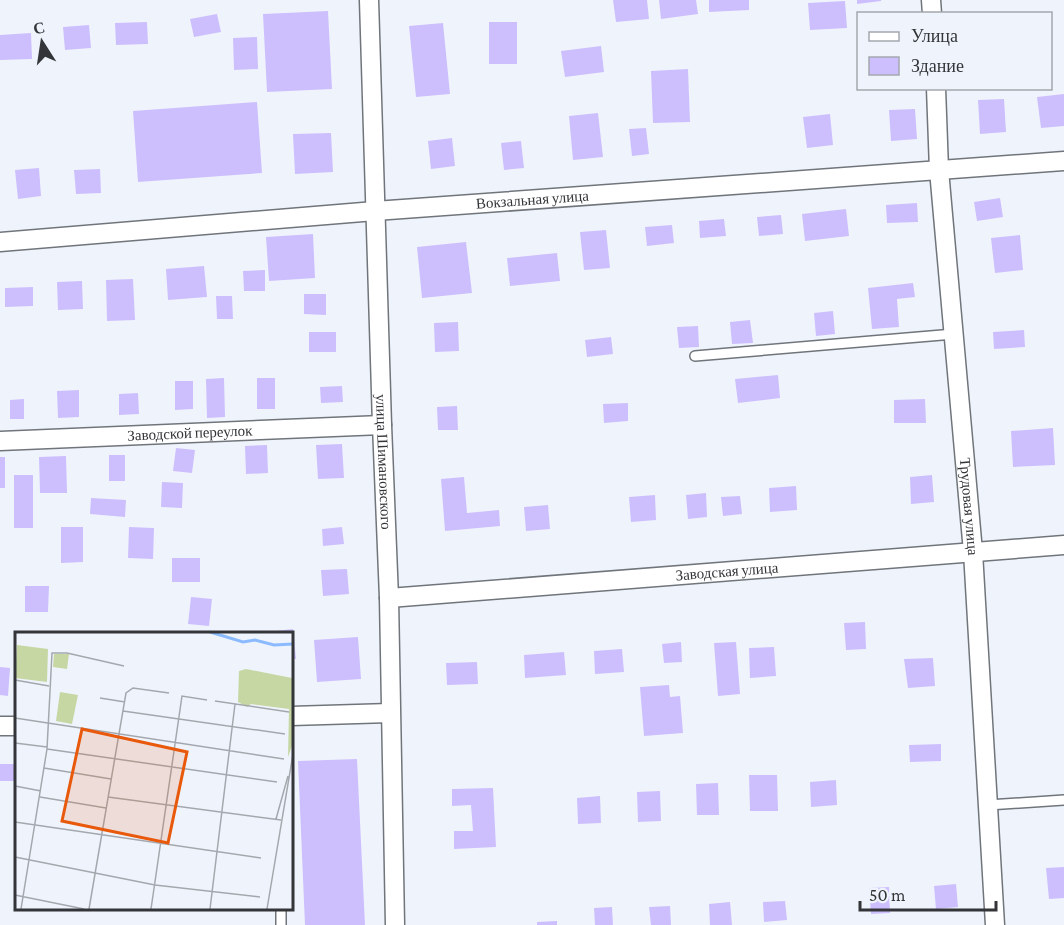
<svg xmlns="http://www.w3.org/2000/svg" width="1064" height="925" font-family="'Crimson Pro',serif">
<style>
.building{fill:#cdbffd}
.lines{fill:none;stroke-linecap:round;stroke-linejoin:round}
.service-casing{stroke:#70757b;stroke-width:12}
.minor-casing{stroke:#70757b;stroke-width:21}
.service{stroke:#fff;stroke-width:9}
.minor{stroke:#fff;stroke-width:18}
.labels{text-anchor:middle;dominant-baseline:central;stroke-width:5;stroke-linejoin:round;paint-order:stroke}
.street-label{font-size:15px;fill:#333538;stroke:#eff4fc}
.inset-river{fill:none;stroke:#8cbafe;stroke-width:3}
.inset-road{fill:none;stroke:#a4a8ae;stroke-width:1.5}
.view{fill:#e8590c;fill-opacity:0.15;stroke:#e8590c;stroke-width:3}
.inset-edge{fill:none;stroke:#333538;stroke-width:3}
</style>
<rect width="100%" height="100%" fill="#eff4fc"/>
<g class="building">
<polygon points="613,0 647,0 649,19 616,22"/>
<polygon points="659,0 696,0 698,14 661,19"/>
<polygon points="709,0 749,0 749,10 709,12"/>
<polygon points="857,0 881,0 881,1 857,4"/>
<polygon points="845,1 847,28 810,30 808,3"/>
<polygon points="328,11 332,89 267,92 263,14"/>
<polygon points="217,14 221,32 194,37 190,19"/>
<polygon points="147,22 148,44 116,45 115,23"/>
<rect x="489" y="22" width="28" height="42"/>
<polygon points="443,23 450,94 416,97 409,26"/>
<polygon points="89,25 91,48 65,50 63,27"/>
<polygon points="31,33 32,59 0,60 0,35"/>
<polygon points="257,37 258,69 234,70 233,38"/>
<polygon points="601,46 604,72 565,77 561,51"/>
<polygon points="688,69 690,122 653,123 651,71"/>
<polygon points="1064,94 1064,126 1041,128 1037,97"/>
<polygon points="1004,99 1006,132 980,134 978,100"/>
<polygon points="257,102 262,173 138,182 133,111"/>
<polygon points="915,109 917,139 891,141 889,110"/>
<polygon points="598,113 603,157 573,160 569,116"/>
<polygon points="830,114 833,145 807,148 803,117"/>
<polygon points="646,128 649,154 632,156 629,129"/>
<polygon points="331,133 333,172 295,174 293,134"/>
<polygon points="452,138 455,166 431,169 428,141"/>
<polygon points="521,141 524,168 504,170 501,143"/>
<polygon points="39,168 41,196 18,199 15,170"/>
<polygon points="100,169 101,193 76,194 74,170"/>
<polygon points="1000,198 1003,217 977,221 974,202"/>
<polygon points="917,203 918,222 887,223 886,205"/>
<polygon points="846,209 849,236 805,241 802,214"/>
<polygon points="781,215 783,234 759,236 757,217"/>
<polygon points="724,219 726,236 700,238 699,221"/>
<polygon points="672,225 674,243 647,246 645,227"/>
<polygon points="606,230 610,268 584,270 580,232"/>
<polygon points="313,234 315,278 269,281 266,237"/>
<polygon points="1020,235 1023,270 995,273 991,238"/>
<polygon points="466,242 472,293 422,298 417,247"/>
<polygon points="557,253 560,281 510,286 507,258"/>
<polygon points="204,266 207,297 168,300 166,269"/>
<polygon points="265,270 265,291 244,291 243,271"/>
<polygon points="133,279 135,320 107,321 106,280"/>
<polygon points="82,281 83,309 58,310 57,282"/>
<polygon points="913,283 915,297 897,299 899,327 872,329 868,288"/>
<polygon points="33,287 33,306 5,307 5,288"/>
<polygon points="304,294 326,294 326,315 304,314"/>
<polygon points="216,296 232,296 233,319 217,319"/>
<polygon points="833,311 835,334 816,336 814,313"/>
<polygon points="750,320 753,343 732,344 730,322"/>
<polygon points="458,322 459,351 435,352 434,323"/>
<polygon points="698,326 699,347 679,348 677,327"/>
<polygon points="1024,330 1025,347 994,349 993,332"/>
<rect x="309" y="332" width="27" height="20"/>
<polygon points="611,337 613,354 587,357 585,340"/>
<polygon points="778,375 780,398 738,403 735,379"/>
<polygon points="224,378 225,417 207,418 206,379"/>
<rect x="257" y="378" width="18" height="31"/>
<polygon points="175,381 193,381 193,409 175,410"/>
<polygon points="342,386 343,402 321,403 320,387"/>
<polygon points="79,390 79,417 58,418 57,391"/>
<polygon points="138,393 139,414 119,415 119,394"/>
<polygon points="24,399 24,419 10,419 10,400"/>
<polygon points="925,399 926,423 894,423 894,400"/>
<polygon points="628,403 628,421 604,423 603,404"/>
<polygon points="457,406 458,430 438,430 437,407"/>
<polygon points="1053,428 1055,465 1013,467 1011,431"/>
<polygon points="342,444 344,478 318,479 316,445"/>
<polygon points="267,445 268,473 246,474 245,446"/>
<polygon points="176,448 195,450 192,473 173,471"/>
<rect x="109" y="455" width="16" height="26"/>
<polygon points="66,456 67,493 40,493 39,457"/>
<rect x="0" y="457" width="5" height="31"/>
<rect x="14" y="475" width="19" height="53"/>
<polygon points="932,475 934,502 911,504 910,477"/>
<polygon points="464,477 467,513 499,510 500,526 445,531 441,479"/>
<polygon points="162,482 183,483 182,508 161,507"/>
<polygon points="796,486 797,510 770,512 769,488"/>
<polygon points="706,493 707,517 688,519 686,495"/>
<polygon points="655,495 656,520 631,522 629,497"/>
<polygon points="740,496 742,514 723,516 721,497"/>
<polygon points="91,498 126,500 125,517 90,514"/>
<polygon points="548,505 550,529 526,531 524,507"/>
<polygon points="61,527 83,527 83,562 61,563"/>
<polygon points="129,527 154,528 153,559 128,558"/>
<polygon points="342,527 344,544 323,546 322,529"/>
<rect x="172" y="558" width="28" height="24"/>
<polygon points="347,569 349,594 323,596 321,570"/>
<polygon points="25,586 49,586 48,612 25,612"/>
<polygon points="191,597 212,599 209,626 188,624"/>
<polygon points="865,622 866,649 846,650 844,623"/>
<polygon points="293,629 296,659 291,659 291,634 277,634 276,631"/>
<polygon points="358,637 361,679 317,682 314,640"/>
<polygon points="681,642 682,662 664,663 662,644"/>
<polygon points="736,642 740,694 718,696 714,643"/>
<polygon points="774,647 776,676 750,678 749,648"/>
<polygon points="622,649 624,672 595,674 594,651"/>
<polygon points="564,652 566,675 525,678 524,655"/>
<polygon points="933,658 935,686 908,688 904,659"/>
<polygon points="477,662 478,684 447,685 446,663"/>
<polygon points="0,667 10,668 8,696 0,695"/>
<polygon points="669,685 670,697 680,696 683,733 644,736 640,687"/>
<polygon points="941,744 941,761 910,762 909,745"/>
<polygon points="357,759 365,925 305,925 298,761"/>
<rect x="0" y="764" width="16" height="17"/>
<polygon points="749,775 777,775 778,811 750,811"/>
<polygon points="836,780 837,805 811,807 810,782"/>
<polygon points="718,783 719,815 697,815 696,784"/>
<polygon points="493,788 496,847 454,849 454,831 473,831 471,805 452,806 452,789"/>
<polygon points="660,791 661,821 638,822 637,792"/>
<polygon points="600,796 601,823 578,824 577,798"/>
<polygon points="1064,867 1064,898 1049,899 1046,868"/>
<polygon points="956,884 958,907 936,909 934,886"/>
<polygon points="889,887 890,913 871,914 869,888"/>
<polygon points="785,901 787,920 764,922 763,902"/>
<polygon points="730,902 732,925 710,925 709,904"/>
<polygon points="670,906 671,925 651,925 649,907"/>
<polygon points="612,907 613,925 595,925 594,908"/>
<polygon points="557,921 557,925 537,925 537,922"/>
</g>
<g class="lines">
<g class="service-casing">
<g id="service">
<polyline points="695,356 954,334"/>
<polyline points="988,805 1064,800"/>
<polyline points="281,908 281,925"/>
</g>
</g>
<g class="minor-casing">
<g id="minor">
<path id="s1" d="M369 0 382 425 389 598 395 925"/>
<polyline points="931,0 932,14"/>
<path id="s2" d="M936 88 939 170 973 552 995 925"/>
<path id="s3" d="M0 242 375 211 1064 161"/>
<path id="s4" d="M0 441 382 425"/>
<path id="s5" d="M389 598 1064 545"/>
<polyline points="291,716 390,713"/>
<polyline points="0,726 16,726"/>
</g>
</g>
<use href="#service" class="service"/>
<use href="#minor" class="minor"/>
</g>
<g class="labels">
<g class="street-label">
<text stroke="none"><textPath href="#s3" startOffset="534">Вокзальная улица</textPath></text>
<text stroke="none"><textPath href="#s4" startOffset="190">Заводской переулок</textPath></text>
<text stroke="none"><textPath href="#s1" startOffset="462">улица Шимановского</textPath></text>
<text stroke="none"><textPath href="#s2" startOffset="420">Трудовая улица</textPath></text>
<text stroke="none"><textPath href="#s5" startOffset="339">Заводская улица</textPath></text>
</g>
</g>
<g transform="translate(15 632)">
<rect width="278" height="278" fill="#eff4fc"/>
<path d="M2 13 33 17 32 50 0 46ZM39 22H54L52 37 38 35ZM231 37 277 46 278 111 273 125 274 77 236 72 232 75 223 70 224 39ZM45 60 63 63 57 92 41 89Z" fill="#c6d7a3"/>
<path class="inset-river" d="M195 0 228 10 240 8 259 13 278 12"/>
<path class="inset-road" d="M0 48 34 54M85 66 110 70M200 69 274 80M108 79 270 102M0 86 269 127M0 111 32 115M32 117 262 150M29 136 96 147M0 154 26 159M25 165 91 176M93 165 266 188M261 187 273 144M0 190 246 226M0 225 140 253 245 265M0 263 69 277M6 277 32 117 37 21H52L109 34M74 277 111 61 118 56 154 61M136 277 167 64 192 68M195 277 220 72M252 277 278 122"/>
<path class="view" d="M67 97 172 120 153 211 47 189Z"/>
<rect width="278" height="278" class="inset-edge"/>
</g>
<rect x="857" y="12" width="195" height="78" fill="#eff4fc" stroke="#a4a8ae" stroke-width="1.5"/>
<rect x="869" y="32" width="30" height="9" fill="#ffffff" stroke="#a4a8ae" stroke-width="1.5"/>
<text x="911" y="42" font-size="18" fill="#333538">Улица</text>
<rect x="869" y="57" width="30" height="18" fill="#cdbffd" stroke="#a4a8ae" stroke-width="1.5"/>
<text x="911" y="72" font-size="18" fill="#333538">Здание</text>
<g transform="translate(42 42) rotate(348)" stroke="#eff4fc" stroke-width="4.5" paint-order="stroke">
<path d="M0-4.5L10 22L0 15L-10 22Z" fill="#333538"/>
<text y="-9" font-size="16" font-weight="bold" text-anchor="middle" fill="#333538">С</text>
</g>
<path d="M860 901v9h136v-9" fill="none" stroke="#333538" stroke-width="3"/>
<text x="869" y="901" font-size="18" fill="#333538" stroke="#eff4fc" stroke-width="4.5" paint-order="stroke">50 m</text>
</svg>
